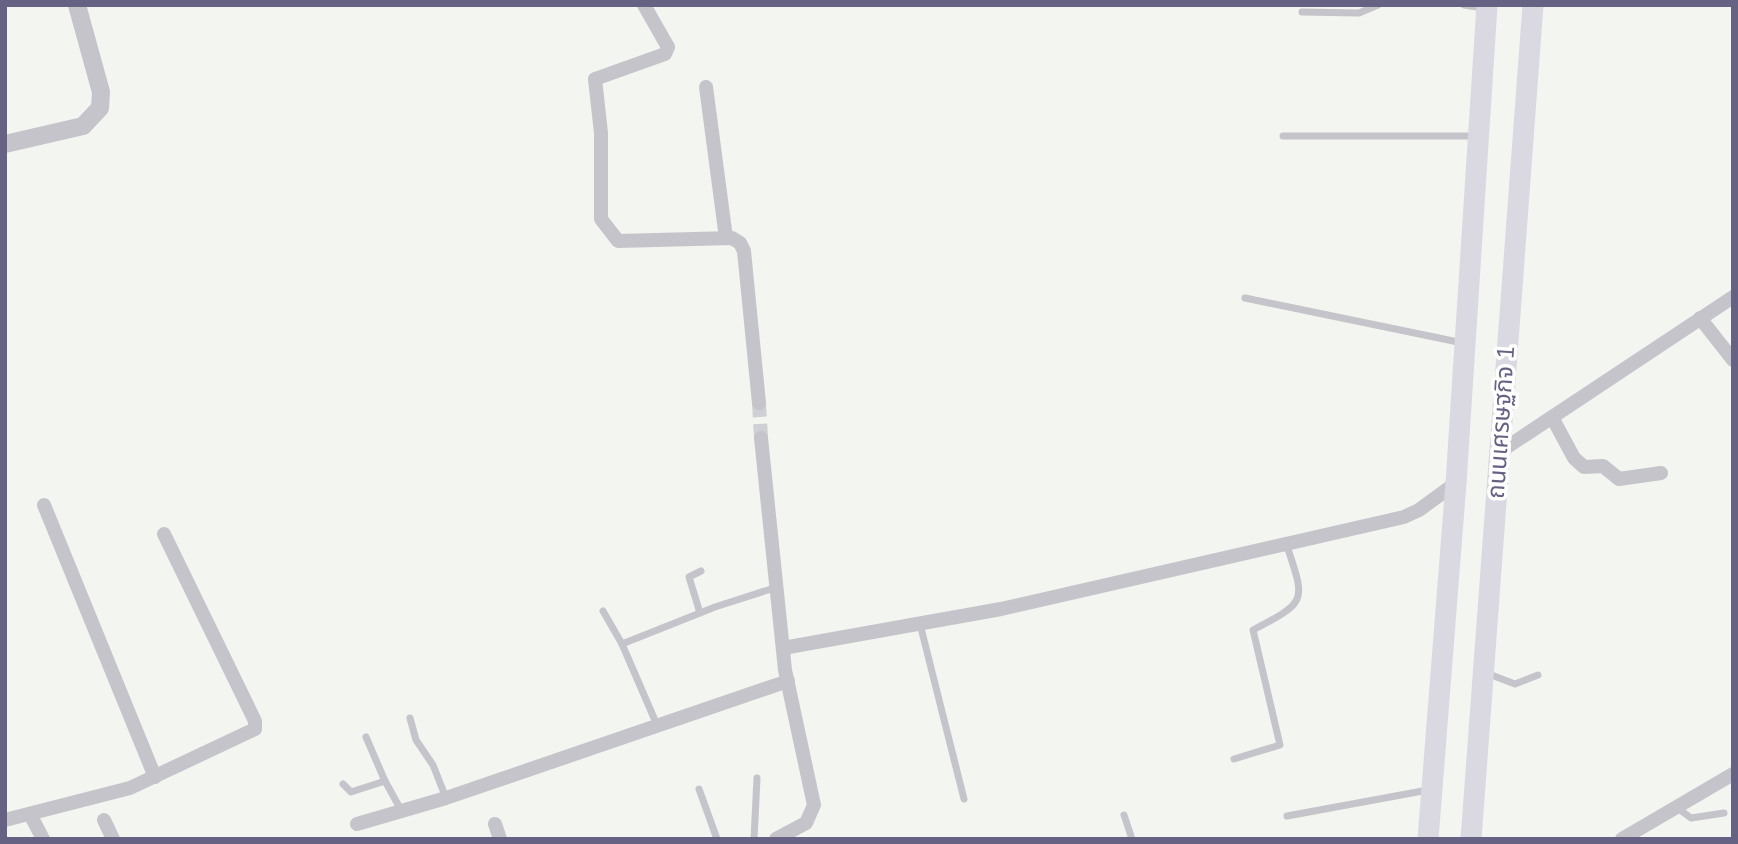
<svg xmlns="http://www.w3.org/2000/svg" width="1738" height="844" font-family="'Nunito Sans','Noto Sans Thai',sans-serif">
<style>
.lines{fill:none;stroke-linecap:round;stroke-linejoin:round}
.minor-tunnel{stroke:#cfd0d5;stroke-width:14;stroke-dasharray:14 7;stroke-linecap:butt}
.service{stroke:#c5c4cb;stroke-width:7}
.minor{stroke:#c5c4cb;stroke-width:14}
.tertiary{stroke:#c5c4cb;stroke-width:18}
.secondary{stroke:#dad9e1;stroke-width:21}
.labels{text-anchor:middle;dominant-baseline:central;stroke-width:7;stroke-linejoin:round;paint-order:stroke}
.street-label{font-size:24px;fill:#666284;stroke:#fff}
</style>
<rect width="100%" height="100%" fill="#f2f5f0"/>
<g class="lines">
<polyline class="minor-tunnel" points="759,403 761,438"/>
<g class="service">
<polyline points="1464,5 1483,8"/>
<polyline points="1302,12 1359,13 1378,5"/>
<polyline points="1283,136 1477,136"/>
<polyline points="1245,298 1463,343"/>
<polyline points="603,611 622,644 715,607 774,588"/>
<polyline points="700,613 689,577 701,571"/>
<polyline points="920,624 964,799"/>
<polyline points="622,644 657,725"/>
<polyline points="1486,673 1515,684 1538,675"/>
<polyline points="410,718 416,740 433,765 446,798"/>
<polyline points="366,737 385,781"/>
<path d="M1234 759 1280 745 1253 630C1309 601 1305 601 1286 543"/>
<polyline points="343,784 351,792 385,781 401,810"/>
<polyline points="699,789 717,839"/>
<polyline points="1676,807 1691,818 1724,813"/>
<polyline points="1124,815 1132,839"/>
<polyline points="1287,816 1428,790"/>
<polyline points="754,839 757,778"/>
</g>
<g class="minor">
<polyline points="644,5 668,47 665,54 595,79 601,133 601,219 618,241 732,238 740,243 744,251 759,403"/>
<polyline points="706,87 726,238"/>
<polyline points="1700,318 1733,360"/>
<polyline points="1553,419 1574,458 1584,467 1603,466 1619,479 1661,473"/>
<polyline points="761,438 785,670 814,805 806,823 776,839"/>
<polyline points="1498,453 1733,297"/>
<polyline points="44,505 155,777"/>
<polyline points="783,648 1001,609 1404,517 1419,510 1456,483"/>
<polyline points="30,814 43,839"/>
<polyline points="5,820 130,788 255,729 255,721 164,534"/>
<polyline points="104,820 113,839"/>
<polyline points="357,824 446,798 788,681"/>
<polyline points="495,824 500,839"/>
<polyline points="1622,839 1733,774"/>
</g>
<polyline class="tertiary" points="5,144 83,126 100,108 101,92 77,5"/>
<g class="secondary">
<polyline points="1428,839 1456,483 1487,5"/>
<polyline points="1471,839 1533,5"/>
</g>
</g>
<g class="labels">
<g class="street-label">
<text transform="translate(1501 422) rotate(-86)">ถนนเศรษฐกิจ 1</text>
</g>
</g>
<rect width="1738" height="844" fill="none" stroke="#666284" stroke-width="14"/>
</svg>
